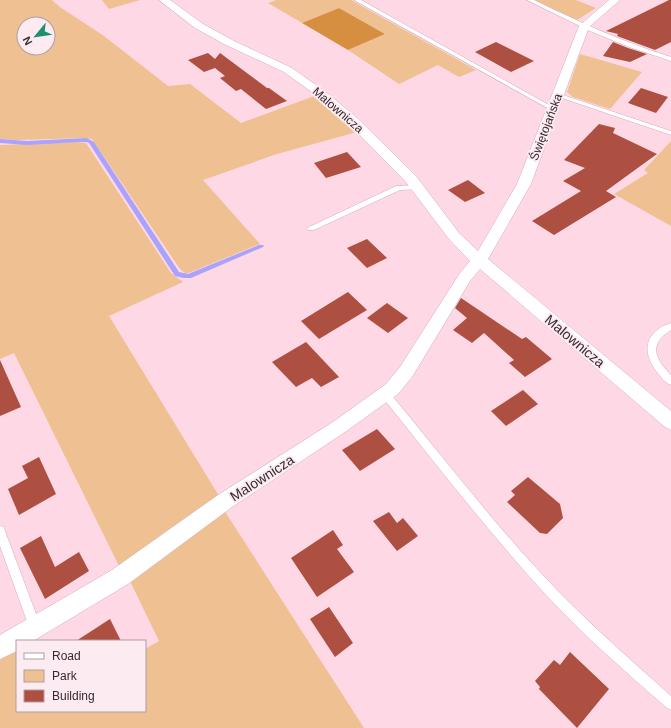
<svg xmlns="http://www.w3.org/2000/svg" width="671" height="728" font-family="Helvetica,sans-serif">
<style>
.green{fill:#efc092;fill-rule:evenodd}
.forest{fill:#d68e40}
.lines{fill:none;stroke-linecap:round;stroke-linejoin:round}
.stream{fill:#a9a3fd;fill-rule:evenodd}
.building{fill:#ad4f41}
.lane-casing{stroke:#d2acb9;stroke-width:1}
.street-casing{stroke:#d2acb9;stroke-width:1}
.lane{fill:#fff;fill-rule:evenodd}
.street{fill:#fff;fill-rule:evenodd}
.labels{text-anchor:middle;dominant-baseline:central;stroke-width:4;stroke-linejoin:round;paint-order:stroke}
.far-street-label{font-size:12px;fill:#37292e;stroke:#fcecf1}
.street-label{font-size:14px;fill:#37292e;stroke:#fcecf1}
</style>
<rect width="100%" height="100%" fill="#ffd8e5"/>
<g class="green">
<path d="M0 0H52L60 7 104 36 168 86 190 84 241 123 317 95 357 132 277 154 203 180 260 244 186 274 180 269 92 139 86 138 17 140 0 139ZM24 24H48V48H24Z"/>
<polygon points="102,0 140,0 109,9"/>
<polygon points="276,0 351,0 476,70 459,77 438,65 399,84 348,50 385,34 339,8 302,23 268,3"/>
<polygon points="534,0 576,0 596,8 577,20"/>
<polygon points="580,54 642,72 610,109 573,97 567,92"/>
<polygon points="671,141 671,226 614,194 648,173 644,170"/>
<polygon points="76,142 86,143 171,273 183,282 109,316 219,496 119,566 14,353 0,359 0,145"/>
<polygon points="224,510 364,728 0,728 0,660 17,649 17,711 145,711 145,649 159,641 129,579"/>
</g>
<polygon class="forest" points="339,8 385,34 348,50 302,23"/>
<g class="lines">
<polygon class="stream" points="87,138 94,142 179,272 188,274 259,245 263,245 264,246 263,247 191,278 183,278 175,276 89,143 86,142 79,142 27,145 0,143 0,139 27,141"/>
</g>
<g class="building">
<polygon points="669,0 671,0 671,42 655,50 617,36 618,34 606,31"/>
<polygon points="496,42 534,61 511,72 475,52"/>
<polygon points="613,42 628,48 647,54 630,62 603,56"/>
<polygon points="208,53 215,59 220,53 267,88 269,88 287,101 266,109 241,89 236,91 220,78 225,76 215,68 204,72 188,60"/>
<polygon points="641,88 668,97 656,113 628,103"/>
<polygon points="599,124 615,128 613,133 657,154 606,191 616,197 554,235 532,221 581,191 563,181 585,168 564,160"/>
<polygon points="347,152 361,167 326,178 314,163"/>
<polygon points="468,180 485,193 465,202 448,190"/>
<polygon points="367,239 387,258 367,268 347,248"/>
<polygon points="348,292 367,310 319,339 301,321"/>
<polygon points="461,298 522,339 526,337 552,359 525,377 509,363 514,360 484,333 472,343 453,330 467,318 455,308"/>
<polygon points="387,303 408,318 388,333 367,318"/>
<polygon points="306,342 339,377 321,387 312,378 296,387 272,362"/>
<polygon points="0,360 21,407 0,416"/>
<polygon points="523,390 538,404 506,426 491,411"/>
<polygon points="377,429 395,449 360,471 342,450"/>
<polygon points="39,457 56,494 19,515 8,489 28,478 22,466"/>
<polygon points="528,477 560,504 563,518 547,534 540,533 507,502 515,495 511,491"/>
<polygon points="389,512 397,523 403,518 418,536 397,551 373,521"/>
<polygon points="333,530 343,545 337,549 354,572 317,597 291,558"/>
<polygon points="41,536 55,567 79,552 89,571 45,599 20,548"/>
<polygon points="329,607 353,643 335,657 310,619"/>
<polygon points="110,619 121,641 76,641"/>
<polygon points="570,652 609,689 577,728 539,689 540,687 535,681 554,660 560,665"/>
</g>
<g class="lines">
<g class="lane-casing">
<g id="lane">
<polygon points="354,0 361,0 556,109 551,110"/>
<path d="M527 0H534C579 22 623 42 671 57V61L629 47 590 31Z"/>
<polygon points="556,94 560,94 671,131 671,135 556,96"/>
<polygon points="418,185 421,185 421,189 400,190 314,230 308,230 307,228 396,186"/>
<path d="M671 323V330C648 344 655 359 671 375V385C665 383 661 377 657 372 641 352 645 331 671 323Z"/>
<path d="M386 391 389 392C444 458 496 527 556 589 592 626 632 661 671 696V710L667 708C626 672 584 636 547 596 489 533 437 465 383 398L381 395 383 392Z"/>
<polygon points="0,526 4,527 5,531 41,627 39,631 35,633 31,631 29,627 0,546"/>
</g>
</g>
<g class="street-casing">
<polygon id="street" points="159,0 170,0 203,24 234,41 292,68 327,93 357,118 416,176 459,233 478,251 517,184 579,26 609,0 620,0 589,27 531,184 488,259 671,411 671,430 665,427 480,269 470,281 412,377 398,394 345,432 232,507 128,584 33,641 17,641 17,651 0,659 0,635 112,570 218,495 333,422 386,384 400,367 460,273 470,261 449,239 406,182 349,124 319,97 284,72 226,45 195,28"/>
</g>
<use href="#lane" class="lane"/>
<use href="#street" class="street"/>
</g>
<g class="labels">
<g class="far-street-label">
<text transform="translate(338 110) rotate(41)">Malownicza</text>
<text transform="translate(546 127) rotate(-69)">Świętojańska</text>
</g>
<g class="street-label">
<text transform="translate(575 341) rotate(40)">Malownicza</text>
<text transform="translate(262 478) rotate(-33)">Malownicza</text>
</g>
</g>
<rect x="16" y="640" width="130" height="72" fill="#fcecf1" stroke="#ad9ea3"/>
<rect x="24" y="653" width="20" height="6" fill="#ffffff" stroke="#ad9ea3"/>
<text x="52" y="660" font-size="12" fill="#37292e">Road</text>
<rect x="24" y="670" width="20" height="12" fill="#efc092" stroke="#ad9ea3"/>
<text x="52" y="680" font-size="12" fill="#37292e">Park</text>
<rect x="24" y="690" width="20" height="12" fill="#ad4f41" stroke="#ad9ea3"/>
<text x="52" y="700" font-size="12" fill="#37292e">Building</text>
<g transform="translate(36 36) rotate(241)"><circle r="19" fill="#fcecf1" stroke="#ad9ea3"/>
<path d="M0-3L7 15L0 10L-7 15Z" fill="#1e9072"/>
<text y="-6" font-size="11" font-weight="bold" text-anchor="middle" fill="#37292e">N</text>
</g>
</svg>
